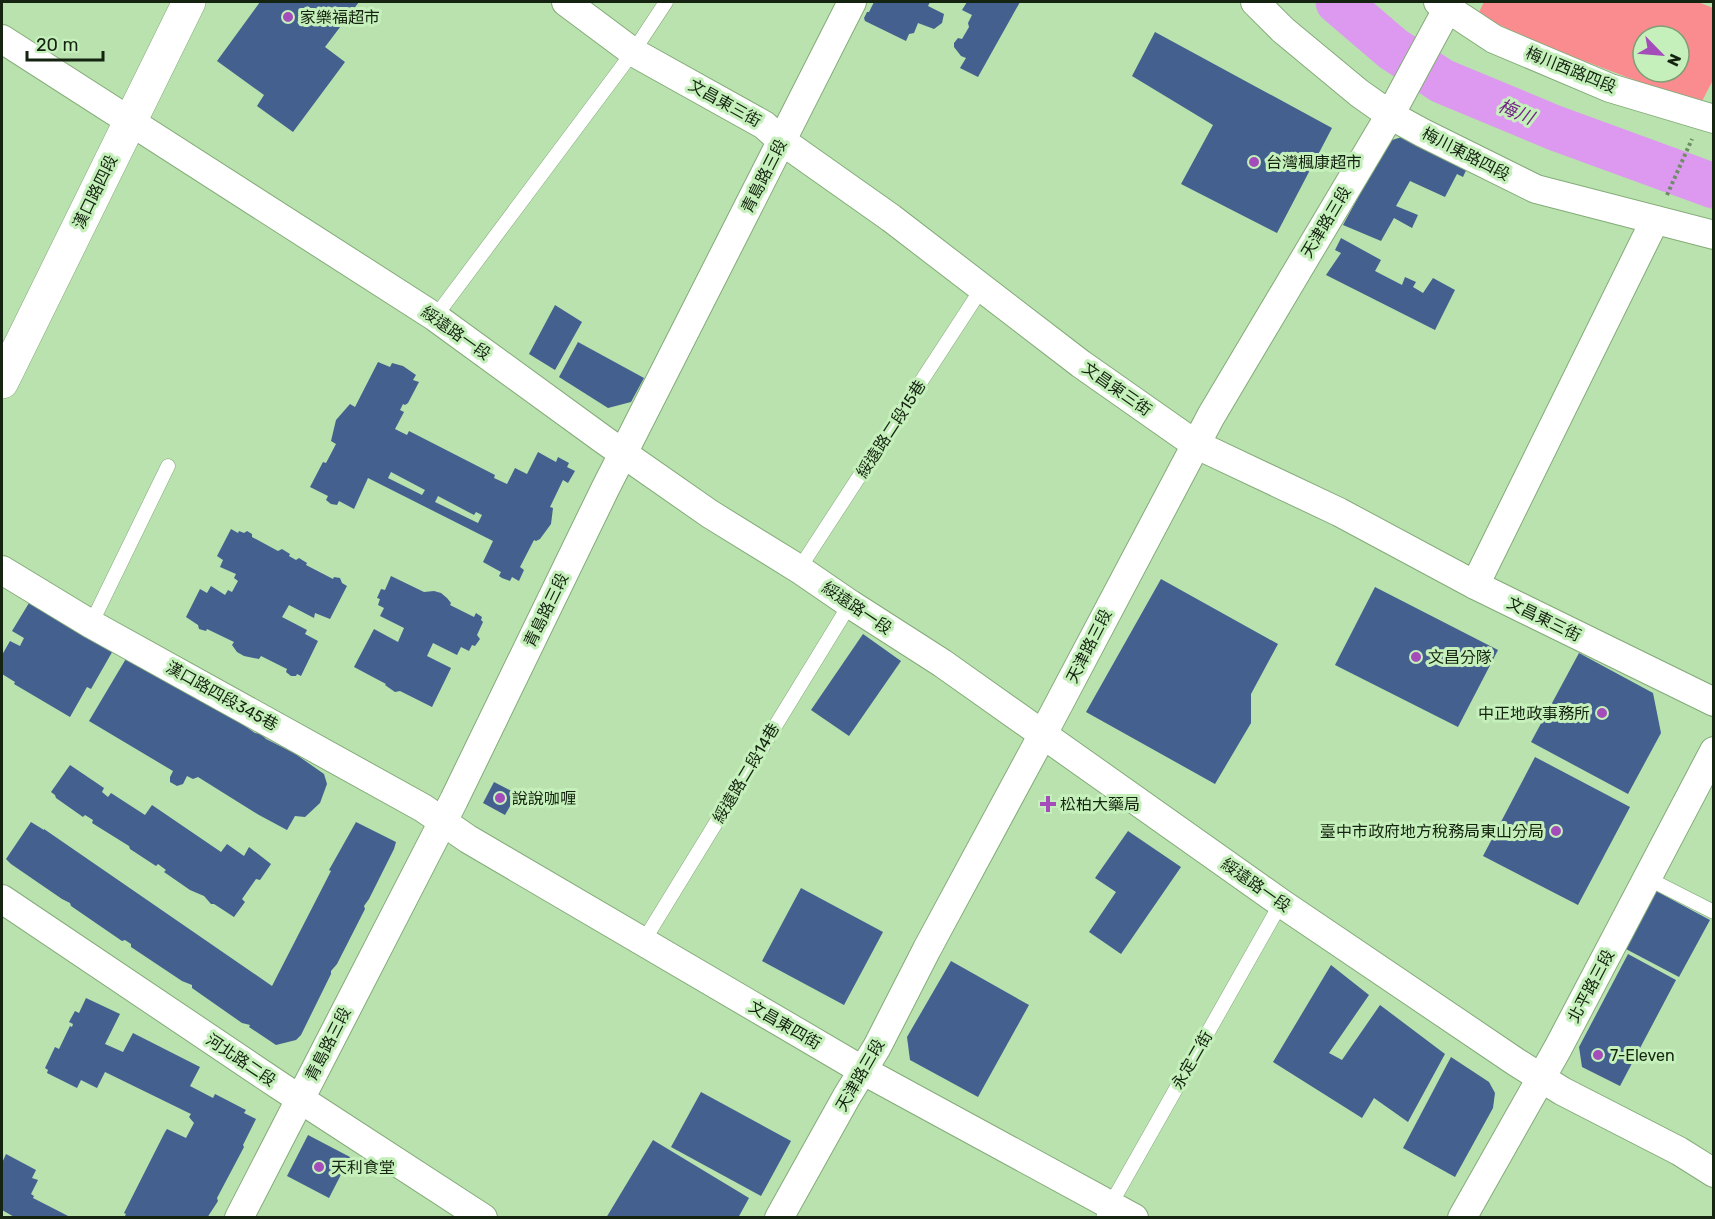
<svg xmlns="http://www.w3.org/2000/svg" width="1715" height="1219" font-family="Rubik,'Noto Sans TC',sans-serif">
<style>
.green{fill:#fa8c8f;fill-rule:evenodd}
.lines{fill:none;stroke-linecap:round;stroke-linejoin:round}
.river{stroke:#dc99ef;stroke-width:45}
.building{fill:#43608f;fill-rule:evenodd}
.service-casing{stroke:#84ab79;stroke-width:15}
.minor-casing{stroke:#84ab79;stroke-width:30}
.tertiary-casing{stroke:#84ab79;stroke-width:34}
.path{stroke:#6e8c66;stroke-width:4;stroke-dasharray:3 3;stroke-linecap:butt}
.service{stroke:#fff;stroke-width:14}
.minor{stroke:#fff;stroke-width:28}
.tertiary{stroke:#fff;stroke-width:33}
.poi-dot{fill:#a34cba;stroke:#c6f0bb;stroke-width:2}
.labels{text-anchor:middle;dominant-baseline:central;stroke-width:6;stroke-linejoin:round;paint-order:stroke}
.poi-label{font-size:16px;fill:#142410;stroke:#c6f0bb;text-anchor:start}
.street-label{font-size:16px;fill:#142410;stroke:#c6f0bb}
.water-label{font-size:18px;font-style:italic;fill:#732286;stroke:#c6f0bb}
</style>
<rect width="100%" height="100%" fill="#b9e2ae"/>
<path class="green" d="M1484 2H1698L1713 8V80L1700 105 1532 41 1478 14ZM1643 36H1679V72H1643Z"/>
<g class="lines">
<polyline class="river" points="1338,2 1393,49 1442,81 1555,128 1714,186"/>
</g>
<g class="building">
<polygon points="260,2 359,2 325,47 345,62 293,132 257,106 264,95 217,61"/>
<polygon points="874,2 930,2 928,6 944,14 942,23 934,29 918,23 914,33 909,34 906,41 865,21 864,18 867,12 869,12"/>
<polygon points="967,2 1020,2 978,77 960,68 966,58 961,56 954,47 954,43 958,38 962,39 969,27 968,23 972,15 962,10"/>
<polygon points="1155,32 1332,128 1277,233 1181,184 1213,125 1132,76"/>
<polygon points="1405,136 1468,166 1463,177 1457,174 1445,197 1410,181 1396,206 1418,215 1412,228 1394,218 1381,241 1343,225 1389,141"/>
<polygon points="1341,238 1381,260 1375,271 1402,285 1405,277 1416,282 1413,287 1423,293 1433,278 1455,290 1435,330 1326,275 1341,253 1335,250"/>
<polygon points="555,305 582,322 555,370 529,354"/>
<polygon points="578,342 644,378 631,402 608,408 559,377"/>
<path d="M378 362 390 367 392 363 403 366 416 375 413 380 419 382 408 403 405 405 403 404 400 410 404 412 395 429 407 435 409 431 495 475 494 478 507 484 515 468 527 474 538 452 556 462 558 457 569 463 567 467 575 471 568 483 563 480 550 507 553 508 551 524 540 539 536 541 534 540 520 567 524 570 519 581 512 577 510 581 502 578 499 576 501 572 483 562 493 541 368 478 354 509 339 501 337 505 331 504 326 500 328 496 310 487 323 462 326 463 336 444 331 441 336 420 350 404 355 407ZM391 472 425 490 422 495 388 478ZM438 496 474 515 476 512 482 515 478 523 435 502Z"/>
<polygon points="231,529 238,533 239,531 244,533 247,531 252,534 252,537 278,551 282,549 290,554 289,556 296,560 299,558 307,563 306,565 333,579 334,577 340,578 342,583 347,586 330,619 315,613 314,618 289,605 282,617 307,630 305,634 318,641 301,676 297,674 296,676 291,676 286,672 287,669 261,656 259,659 244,656 237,652 232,645 234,642 207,629 206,631 199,629 198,625 186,617 200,589 207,593 211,586 225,595 228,590 232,592 238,581 234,578 236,574 220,567 223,560 217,556"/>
<polygon points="391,576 424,592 434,591 441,593 447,598 451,603 450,605 474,617 476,613 482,617 481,620 483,622 477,635 480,639 475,646 472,645 469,651 461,647 457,655 433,643 427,656 451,668 432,707 400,691 395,692 385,685 386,684 354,667 374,629 398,642 404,628 380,616 384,608 378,605 380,599 377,598 381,589 385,590"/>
<polygon points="1161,579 1278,644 1251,694 1251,723 1215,784 1086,712"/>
<polygon points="1375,587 1498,650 1458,727 1335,665"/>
<polygon points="32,598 115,647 91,689 87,687 70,717 14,684 15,682 2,674 2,655 10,641 20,646 24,638 12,631"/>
<polygon points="863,634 901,661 849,736 811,710"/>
<polygon points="1579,653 1653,693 1661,733 1628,794 1531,742"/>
<polygon points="127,657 223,711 255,733 261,734 266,739 294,753 324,774 327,784 320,803 305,817 295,816 287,830 259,815 198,777 193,779 187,776 183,784 177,786 170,782 170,777 173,771 89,721"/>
<polygon points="1535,757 1630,807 1578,905 1483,856"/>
<polygon points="70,765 104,788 102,792 108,797 111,793 145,815 152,805 221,852 227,844 244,856 249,847 271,864 260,880 256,879 242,899 245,902 234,917 214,904 211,904 204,896 190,890 164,872 166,870 158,864 156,866 130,849 129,846 92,823 93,820 85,815 83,817 56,798 55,795 51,792"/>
<polygon points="494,782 517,794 505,815 483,803"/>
<polygon points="31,822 44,830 44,829 272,986 331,871 329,870 356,822 396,842 394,849 369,899 364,906 365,909 337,964 331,971 331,974 301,1035 296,1040 276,1045 249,1027 250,1025 242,1023 192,988 192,985 182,981 131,947 131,944 125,940 122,941 71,906 70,903 62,899 11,864 6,859"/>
<polygon points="1128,831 1181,867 1121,954 1089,932 1116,892 1095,878"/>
<polygon points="801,888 883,932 844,1005 762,961"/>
<polygon points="1654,890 1710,920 1679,977 1624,948"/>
<polygon points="1628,954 1676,980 1620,1086 1582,1067 1579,1047"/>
<polygon points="951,961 1029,1005 978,1097 910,1060 907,1037"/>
<polygon points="1331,965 1369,995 1329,1053 1342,1060 1380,1005 1445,1054 1408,1122 1374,1098 1362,1118 1273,1062"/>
<polygon points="86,998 120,1014 105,1044 123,1052 133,1033 200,1067 190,1086 213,1098 215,1094 246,1110 244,1113 256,1119 243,1145 244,1147 217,1198 218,1201 207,1218 124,1218 126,1214 124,1213 165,1132 167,1129 186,1138 194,1123 189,1117 191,1114 105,1072 97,1088 81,1080 77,1088 47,1073 48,1070 45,1068 55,1047 59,1049 70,1026 72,1027 73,1024 69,1022 75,1011 79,1013"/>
<polygon points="1451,1057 1489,1082 1495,1093 1493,1108 1455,1177 1403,1148"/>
<polygon points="701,1092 791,1141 761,1196 671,1147"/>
<polygon points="308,1135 350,1157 329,1198 287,1176"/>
<polygon points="653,1140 749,1198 738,1218 606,1218"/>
<polygon points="6,1154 36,1170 32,1178 38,1180 31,1194 34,1196 33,1198 72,1218 16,1218 2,1210 2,1163"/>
</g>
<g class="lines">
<g class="service-casing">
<g id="service">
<polyline points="435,317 633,52 666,2"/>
<polyline points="799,569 982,288"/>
<polyline points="91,624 168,466"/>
<polyline points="1647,878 1714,912"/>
<polyline points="643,942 850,604"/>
<polyline points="1103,1218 1281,903"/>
</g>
</g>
<g class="minor-casing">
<g id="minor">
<polyline points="566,2 633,52 764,125 782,141 891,218 1081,364 1195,444 1339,512 1475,585 1714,702"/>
<polyline points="1255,2 1283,30 1359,93 1390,115 1423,133 1536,189 1714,235"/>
<polyline points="1438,2 1494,39 1610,88 1714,119"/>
<polyline points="2,39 435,317 604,440 710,514 799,569 850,604 942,663 1281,903 1516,1062 1562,1091 1679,1151 1714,1173"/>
<polyline points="2,570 91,624 423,808 468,839 862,1070 1134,1218"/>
<polyline points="1475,585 1655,220"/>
<polyline points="2,899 280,1086 483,1218"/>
<polyline points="239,1218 454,800 605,489 852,2"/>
<polyline points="779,1218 847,1096 877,1047 927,949 1043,734 1211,416 1390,115 1451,2"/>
<polyline points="1462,1218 1558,1048 1714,751"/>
</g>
</g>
<g class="tertiary-casing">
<polyline id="tertiary" points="2,382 189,2"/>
</g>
<polyline class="path" points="1667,195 1692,139"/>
<use href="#service" class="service"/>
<use href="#minor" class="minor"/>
<use href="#tertiary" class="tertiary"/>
</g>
<g class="poi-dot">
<circle cx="288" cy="17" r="6"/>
<circle cx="1254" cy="162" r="6"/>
<circle cx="1416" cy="657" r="6"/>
<circle cx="1602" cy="713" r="6"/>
<circle cx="500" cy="798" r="6"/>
<path d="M1045 795h6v6h6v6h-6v6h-6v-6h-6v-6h6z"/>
<circle cx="1556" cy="831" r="6"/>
<circle cx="1598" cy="1055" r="6"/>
<circle cx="319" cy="1167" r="6"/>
</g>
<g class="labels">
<g class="poi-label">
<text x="300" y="17">家樂福超市</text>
<text x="1266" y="162">台灣楓康超市</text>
<text x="1428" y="657">文昌分隊</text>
<text x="1590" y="713" text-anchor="end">中正地政事務所</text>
<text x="512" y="798">說說咖喱</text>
<text x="1060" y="804">松柏大藥局</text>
<text x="1544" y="831" text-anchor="end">臺中市政府地方稅務局東山分局</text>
<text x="1610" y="1055">7-Eleven</text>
<text x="331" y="1167">天利食堂</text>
</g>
<g class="street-label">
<text transform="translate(1571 70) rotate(22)">梅川西路四段</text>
<text transform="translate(725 103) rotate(29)">文昌東三街</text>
<text transform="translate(1466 154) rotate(27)">梅川東路四段</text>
<text transform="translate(764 176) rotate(-63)">青島路三段</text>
<text transform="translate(95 192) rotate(-64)">漢口路四段</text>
<text transform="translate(1326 222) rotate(-59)">天津路三段</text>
<text transform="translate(456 333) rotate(35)">綏遠路一段</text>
<text transform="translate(1117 389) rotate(35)">文昌東三街</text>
<text transform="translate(891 429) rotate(-57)">綏遠路二段15巷</text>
<text transform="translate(857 608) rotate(34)">綏遠路一段</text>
<text transform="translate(546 610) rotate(-64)">青島路三段</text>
<text transform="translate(1544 619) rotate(26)">文昌東三街</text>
<text transform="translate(1089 646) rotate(-63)">天津路三段</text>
<text transform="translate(222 696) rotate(29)">漢口路四段345巷</text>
<text transform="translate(746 773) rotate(-59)">綏遠路二段14巷</text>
<text transform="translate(1256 885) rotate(35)">綏遠路一段</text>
<text transform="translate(1591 986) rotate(-62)">北平路三段</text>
<text transform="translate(785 1025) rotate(30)">文昌東四街</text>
<text transform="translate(328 1044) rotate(-63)">青島路三段</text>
<text transform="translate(241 1060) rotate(34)">河北路二段</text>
<text transform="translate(1192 1060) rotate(-60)">永定二街</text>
<text transform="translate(860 1075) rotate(-60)">天津路三段</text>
</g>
<g class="water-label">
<text transform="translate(1516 112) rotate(23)">梅川</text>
</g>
</g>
<rect width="1715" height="1219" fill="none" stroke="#142410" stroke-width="6"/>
<g transform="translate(1661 54) rotate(115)"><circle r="28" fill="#c6f0bb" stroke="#7f9e77" stroke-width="1.5"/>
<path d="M0-4.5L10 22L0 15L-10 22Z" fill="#a34cba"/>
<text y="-9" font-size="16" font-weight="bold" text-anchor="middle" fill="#142410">N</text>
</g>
<path d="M27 51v9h76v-9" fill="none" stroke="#142410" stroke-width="3"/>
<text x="36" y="51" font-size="18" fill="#142410" stroke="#c6f0bb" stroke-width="4.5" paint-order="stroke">20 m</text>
</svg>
